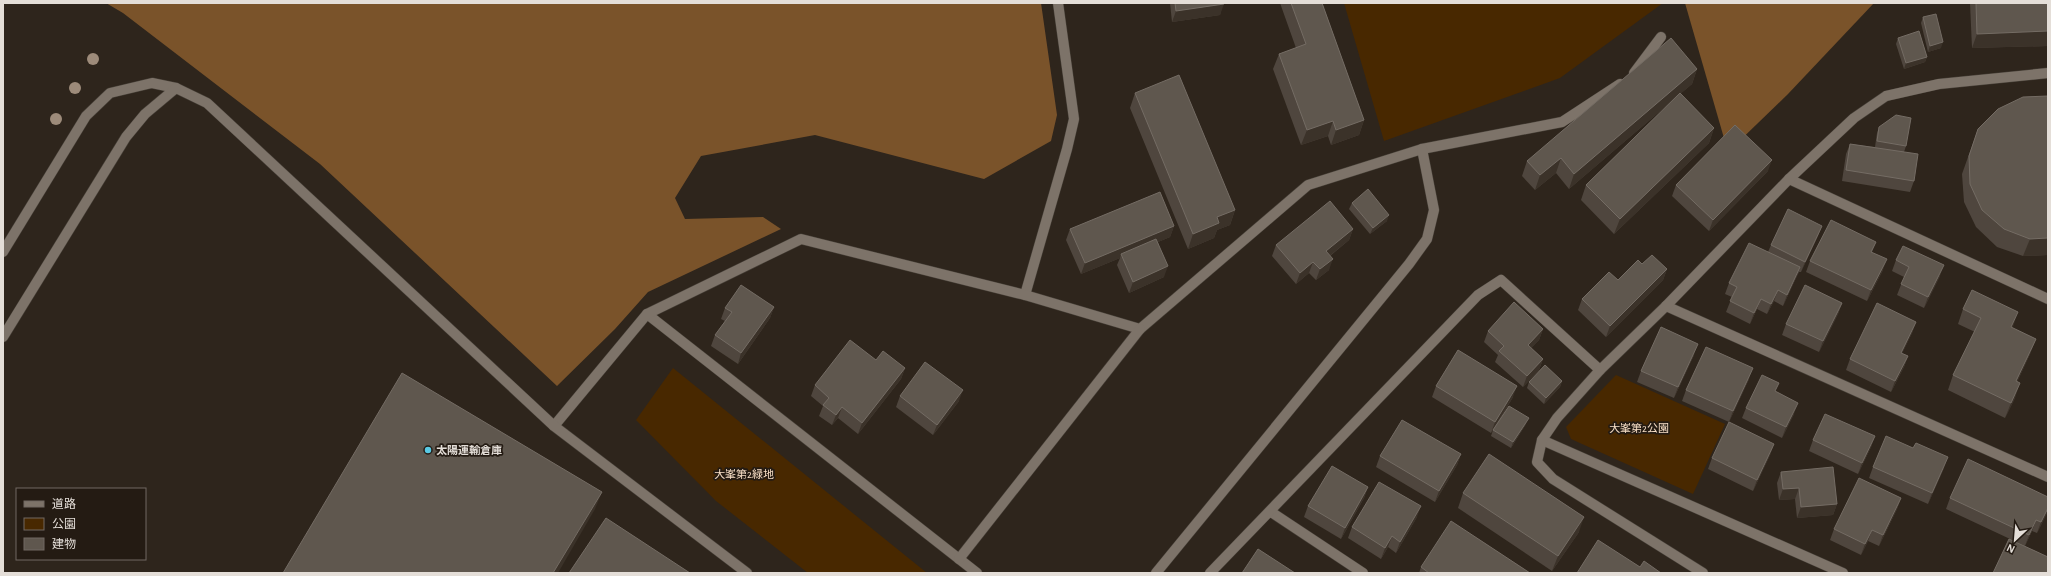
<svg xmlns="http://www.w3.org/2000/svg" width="2051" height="576" font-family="'Alegreya Sans','Noto Sans JP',sans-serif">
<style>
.green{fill:#482800}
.forest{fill:#7a532a}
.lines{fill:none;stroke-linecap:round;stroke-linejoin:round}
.street-casing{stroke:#474038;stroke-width:11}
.secondary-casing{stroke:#474038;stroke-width:11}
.street{stroke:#7d7369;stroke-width:10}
.secondary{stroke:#7d7369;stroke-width:10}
.tree{fill:#9d8b7a}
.wall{fill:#4f463e}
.shaded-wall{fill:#3b3229}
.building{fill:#5f574e;stroke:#746c64}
.poi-dot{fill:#58c9e4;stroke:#241b13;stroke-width:1.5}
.labels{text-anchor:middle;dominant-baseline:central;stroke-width:3.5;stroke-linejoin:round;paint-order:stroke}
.park-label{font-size:11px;fill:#f8dfc6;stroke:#241b13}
.poi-label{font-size:11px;font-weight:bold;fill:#e4ded8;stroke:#241b13;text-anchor:start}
</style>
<rect width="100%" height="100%" fill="#2e251c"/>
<g class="green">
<polygon points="1344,3 1663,3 1560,78 1384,141"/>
<polygon points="673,368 927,573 808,573 716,501 636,420"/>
<polygon points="1616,375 1725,424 1693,494 1571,439 1566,427"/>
</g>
<g class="forest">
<polygon points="106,3 1041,3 1057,115 1051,141 984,179 815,135 701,156 675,198 685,219 763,217 781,229 648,292 615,329 557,386 320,164 123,13"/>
<polygon points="1685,3 1874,3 1788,94 1728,152"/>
</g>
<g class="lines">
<g class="street-casing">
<g id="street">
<polyline points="1634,73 1661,37"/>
<polyline points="1789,179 2048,299"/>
<polyline points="1025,295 1067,149 1074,119 1058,3"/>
<polyline points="1666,306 2048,477"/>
<polyline points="647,314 977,573"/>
<polyline points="554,426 647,314 801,239 1025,295 1140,329 1308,185 1422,149 1562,122 1620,84"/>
<polyline points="1542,440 1843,573"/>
<polyline points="1271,512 1363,573"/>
<polyline points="959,559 1140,329"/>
<polyline points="1156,573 1409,264 1427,239 1434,210 1422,149"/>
<polyline points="1210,573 1478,295 1501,280 1600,370"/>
<polyline points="1703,573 1553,479 1537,462 1542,440 1557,418 1600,370 1666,306 1789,179 1854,118 1886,96 1939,84 2048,73"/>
</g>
</g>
<g class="secondary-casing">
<g id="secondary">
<polyline points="3,252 86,116 110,93 152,83 176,88 207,103 554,426 747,573"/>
<polyline points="3,337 126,137 145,114 176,88"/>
</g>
</g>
<use href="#street" class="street"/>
<use href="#secondary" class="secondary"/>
</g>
<g class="tree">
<circle cx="93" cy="59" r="6"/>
<circle cx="75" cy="88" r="6"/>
<circle cx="56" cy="119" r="6"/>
</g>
<g class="wall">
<polygon points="1170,3 1223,3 1220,15 1172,22"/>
<polygon points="1280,3 1322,3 1364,120 1359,135 1331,145 1328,136 1301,145 1273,69 1279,54 1296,48"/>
<polygon points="1970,3 2048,3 2048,46 1972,48"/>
<polygon points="1923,17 1941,48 1928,52 1921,23"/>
<polygon points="1898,38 1927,57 1925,62 1904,69 1896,44"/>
<polygon points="1697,69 1692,84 1680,94 1714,128 1709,143 1614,234 1581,200 1586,185 1679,95 1569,189 1556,173 1535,190 1522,176 1527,161"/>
<polygon points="1135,93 1235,210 1230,225 1217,230 1214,238 1188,249 1130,108"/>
<polygon points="1879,127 1906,146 1904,152 1914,181 1910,192 1842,181 1846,154 1850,144 1875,147 1877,133"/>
<polygon points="1978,129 2048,255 2023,256 1997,247 1976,227 1964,202 1962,174"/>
<polygon points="1768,171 1709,231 1672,196 1676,185"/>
<polygon points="1352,203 1387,221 1370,234 1349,209"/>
<polygon points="1174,226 1170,237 1158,242 1164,277 1129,293 1117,265 1120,258 1081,274 1066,240 1070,229"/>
<polygon points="1822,226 1818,236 1801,272 1799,272 1796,278 1783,306 1774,301 1767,314 1757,309 1750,324 1726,312 1732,297 1725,294 1729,283 1768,252 1771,245"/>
<polygon points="1353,229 1349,240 1330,256 1329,270 1316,280 1309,273 1296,284 1272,256 1276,245"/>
<polygon points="1876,242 1872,252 1883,270 1867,301 1806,272 1810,261"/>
<polygon points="1896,260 1940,276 1924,308 1897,295 1904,277 1892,271"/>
<polygon points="1667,269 1663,280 1606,337 1578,310 1582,299 1618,280"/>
<polygon points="1842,303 1838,314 1819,352 1782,335 1786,324"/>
<polygon points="774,307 770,318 738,364 711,346 715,335 725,321 721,319 725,308"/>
<polygon points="1963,309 2012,328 2036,339 2030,354 2017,382 2015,398 2005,418 1948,390 1953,375 1975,332 1958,324"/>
<polygon points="1916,322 1912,333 1902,353 1908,356 1904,367 1891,392 1846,370 1850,359"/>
<polygon points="1543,329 1539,340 1531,348 1543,359 1539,370 1523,387 1495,362 1498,355 1484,342 1488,331"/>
<polygon points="1694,355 1674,398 1637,382 1641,371"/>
<polygon points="876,360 905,368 901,379 858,434 838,418 832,425 819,416 823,406 811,396 815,385"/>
<polygon points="1749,379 1729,422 1682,401 1686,390"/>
<polygon points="1562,381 1560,387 1544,404 1527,388 1529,382"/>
<polygon points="1436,386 1513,397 1496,426 1526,424 1511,448 1491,436 1493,430 1491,433 1432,397"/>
<polygon points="1776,392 1794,414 1782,438 1742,418 1746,408"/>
<polygon points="900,396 959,401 933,435 896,407"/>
<polygon points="1875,436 1871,447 1858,474 1809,451 1813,440"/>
<polygon points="1774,444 1770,455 1753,491 1708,469 1712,458"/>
<polygon points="1461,454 1457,465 1435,502 1376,467 1380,456"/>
<polygon points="1873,467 1944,468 1928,504 1869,478"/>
<polygon points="1781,472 1837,504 1833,515 1797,518 1795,499 1779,500 1777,483"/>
<polygon points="1368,487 1364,498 1341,539 1304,517 1308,506"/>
<polygon points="1463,493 1579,532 1552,571 1458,508"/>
<polygon points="1901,498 1897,509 1879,546 1868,541 1861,555 1830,540 1834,529"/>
<polygon points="1950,498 2048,511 2037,533 2032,531 2025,546 1946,509"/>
<polygon points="1417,517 1396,553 1388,547 1381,559 1348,538 1352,527"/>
<polygon points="1421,567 1530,573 1419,573"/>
</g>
<g class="shaded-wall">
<polygon points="1224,4 1220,15 1172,22 1176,11"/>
<polygon points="2048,31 2048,46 1972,48 1977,34"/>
<polygon points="1943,42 1941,48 1928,52 1930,46"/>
<polygon points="1927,57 1925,62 1904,69 1906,63"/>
<polygon points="1697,69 1692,84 1569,189 1574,174"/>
<polygon points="1364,120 1359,135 1331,145 1336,130"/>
<polygon points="1333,121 1328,136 1301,145 1307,130"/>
<polygon points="1714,128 1709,143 1614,234 1620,219"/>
<polygon points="1561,158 1556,173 1535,190 1540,175"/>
<polygon points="1772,160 1768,171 1709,231 1713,220"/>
<polygon points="1235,210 1230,225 1217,230 1214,238 1188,249 1193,234 1217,217"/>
<polygon points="1389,215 1387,221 1370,234 1373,228"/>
<polygon points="1174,226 1170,237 1122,257 1121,254 1120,258 1081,274 1085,263"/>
<polygon points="1822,226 1818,236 1801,272 1805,262"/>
<polygon points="1353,229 1349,240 1322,262 1326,251"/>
<polygon points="2048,238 2048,255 2023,256 2030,239"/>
<polygon points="1333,259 1329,270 1316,280 1320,269"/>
<polygon points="1887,259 1883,270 1867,301 1871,290"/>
<polygon points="1313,262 1309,273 1296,284 1300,273"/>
<polygon points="1944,265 1940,276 1924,308 1928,297"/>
<polygon points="1168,266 1164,277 1129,293 1133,282"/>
<polygon points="1800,267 1796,278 1783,306 1787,295"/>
<polygon points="1667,269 1663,280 1606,337 1610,326"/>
<polygon points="1778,290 1774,301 1767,314 1771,304"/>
<polygon points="1761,299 1757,309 1750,324 1754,313"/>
<polygon points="1842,303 1838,314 1819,352 1823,341"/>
<polygon points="774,307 770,318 738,364 741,353"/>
<polygon points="2018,312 2013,327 2005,342 2011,327"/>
<polygon points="1916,322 1912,333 1897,364 1901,353"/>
<polygon points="1543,329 1539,340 1524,356 1528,345"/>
<polygon points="2036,339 2030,354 2011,396 2016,381"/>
<polygon points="1698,344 1694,355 1674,398 1678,387"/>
<polygon points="1908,356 1904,367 1891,392 1895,381"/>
<polygon points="1543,359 1539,370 1523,387 1527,376"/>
<polygon points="905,368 901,379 858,434 862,423"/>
<polygon points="1753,368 1749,379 1729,422 1733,411"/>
<polygon points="1562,381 1560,387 1544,404 1546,398"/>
<polygon points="2020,383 2015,398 2005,418 2011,403"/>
<polygon points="1517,386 1513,397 1491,433 1495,422"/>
<polygon points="963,390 959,401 933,435 937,425"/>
<polygon points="1798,403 1794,414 1782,438 1786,427"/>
<polygon points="842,407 838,418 832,425 836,415"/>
<polygon points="1529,418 1526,424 1511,448 1513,442"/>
<polygon points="1875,436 1871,447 1858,474 1862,463"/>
<polygon points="1774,444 1770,455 1753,491 1757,480"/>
<polygon points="1461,454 1457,465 1435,502 1439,491"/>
<polygon points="1948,457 1944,468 1928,504 1932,493"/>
<polygon points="1368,487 1364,498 1341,539 1345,528"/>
<polygon points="1799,488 1795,499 1779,500 1783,489"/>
<polygon points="602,492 595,509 558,573 553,573"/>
<polygon points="1901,498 1897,509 1879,546 1883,535"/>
<polygon points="1837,504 1833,515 1797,518 1801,507"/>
<polygon points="1421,506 1417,517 1396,553 1400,542"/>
<polygon points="2048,508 2048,511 2037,533 2041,522"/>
<polygon points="1584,517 1579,532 1552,571 1558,556"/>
<polygon points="2036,520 2032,531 2025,546 2029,535"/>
<polygon points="1872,530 1868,541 1861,555 1865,544"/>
<polygon points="1392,536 1388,547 1381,559 1385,548"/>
</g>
<g class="building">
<polygon points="1175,3 1223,3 1224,4 1176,11"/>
<polygon points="1291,3 1322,3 1364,120 1336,130 1333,121 1307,130 1279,54 1306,44"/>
<polygon points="1976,3 2048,3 2048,31 1977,34"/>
<polygon points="1936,14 1943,42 1930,46 1923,17"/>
<polygon points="1919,31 1927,57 1906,63 1898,38"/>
<polygon points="1671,38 1697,69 1574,174 1561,158 1540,175 1527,161"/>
<polygon points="1179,75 1235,210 1217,217 1219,223 1193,234 1135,93"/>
<polygon points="1680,93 1714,128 1620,219 1586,185"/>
<polygon points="2048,96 2048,238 2030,239 2004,229 1982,210 1970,184 1969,156 1978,129 1998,109 2023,97"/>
<polygon points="1896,115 1911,118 1906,146 1877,141 1879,127"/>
<polygon points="1735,125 1772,160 1713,220 1676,185"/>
<polygon points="1850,144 1918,154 1914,181 1846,170"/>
<polygon points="1368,189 1389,215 1373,228 1352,203"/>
<polygon points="1160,192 1174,226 1085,263 1070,229"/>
<polygon points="1330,201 1353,229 1326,251 1333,259 1320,269 1313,262 1300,273 1276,245"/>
<polygon points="1788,209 1822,226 1805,262 1771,245"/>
<polygon points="1831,220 1876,242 1871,252 1887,259 1871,290 1810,261"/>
<polygon points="1156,239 1168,266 1133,282 1121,254"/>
<polygon points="1749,243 1800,267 1787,295 1778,290 1771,304 1761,299 1754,313 1730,301 1737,287 1729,283"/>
<polygon points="1903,246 1944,265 1928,297 1901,284 1909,267 1896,260"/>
<polygon points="1652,255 1667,269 1610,326 1582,299 1609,272 1618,280 1638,260 1642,264"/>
<polygon points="741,285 774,307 741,353 715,335 732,312 725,308"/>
<polygon points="1805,285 1842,303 1823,341 1786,324"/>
<polygon points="1972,290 2018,312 2011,327 2036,339 2016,381 2020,383 2011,403 1953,375 1981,318 1963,309"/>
<polygon points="1514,302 1543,329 1528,345 1543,359 1527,376 1499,351 1504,346 1488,331"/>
<polygon points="1877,303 1916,322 1901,353 1908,356 1895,381 1850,359"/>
<polygon points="1661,327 1698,344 1678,387 1641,371"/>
<polygon points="850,340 876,360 883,351 905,368 862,423 842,407 836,415 823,405 829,398 815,385"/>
<polygon points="1706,347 1753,368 1733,411 1686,390"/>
<polygon points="1458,350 1517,386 1495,422 1436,386"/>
<polygon points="925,362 963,390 937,425 900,396"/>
<polygon points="1545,365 1562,381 1546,398 1529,382"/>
<polygon points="402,373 602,492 553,573 283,573"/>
<polygon points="1762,375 1779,383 1775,391 1798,403 1786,427 1746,408"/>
<polygon points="1509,406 1529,418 1513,442 1493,430"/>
<polygon points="1825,414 1875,436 1862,463 1813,440"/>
<polygon points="1402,420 1461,454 1439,491 1380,456"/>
<polygon points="1729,422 1774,444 1757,480 1712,458"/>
<polygon points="1886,436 1913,448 1916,443 1948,457 1932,493 1873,467"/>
<polygon points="1489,454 1584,517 1558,556 1463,493"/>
<polygon points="1968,459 2048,497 2048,508 2041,522 2036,520 2029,535 1950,498"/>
<polygon points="1332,466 1368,487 1345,528 1308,506"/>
<polygon points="1833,467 1837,504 1801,507 1799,488 1783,489 1781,472"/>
<polygon points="1859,478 1901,498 1883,535 1872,530 1865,544 1834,529"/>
<polygon points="1379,482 1421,506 1400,542 1392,536 1385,548 1352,527"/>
<polygon points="606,518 690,573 569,573"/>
<polygon points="1451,521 1530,573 1429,573 1421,567"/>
<polygon points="2009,539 2048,557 2048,573 1993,573"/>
<polygon points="1598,540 1640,567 1644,561 1661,573 1577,573"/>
<polygon points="1258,549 1295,573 1242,573"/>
</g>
<circle class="poi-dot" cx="428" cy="450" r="4"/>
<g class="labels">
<g class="park-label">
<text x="1639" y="428">大峯第2公園</text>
<text x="744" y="474">大峯第2緑地</text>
</g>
<g class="poi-label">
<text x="436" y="450">太陽運輸倉庫</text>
</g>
</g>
<rect width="2051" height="576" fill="none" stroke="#e4ded8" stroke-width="8"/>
<rect x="16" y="488" width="130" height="72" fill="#241b13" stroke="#716962"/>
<rect x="24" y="501" width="20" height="6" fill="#7d7369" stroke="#716962"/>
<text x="52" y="508" font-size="12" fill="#e4ded8">道路</text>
<rect x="24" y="518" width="20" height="12" fill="#482800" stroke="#716962"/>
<text x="52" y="528" font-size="12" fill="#e4ded8">公園</text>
<rect x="24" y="538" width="20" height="12" fill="#5f574e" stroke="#716962"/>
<text x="52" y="548" font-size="12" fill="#e4ded8">建物</text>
<g transform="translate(2015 540) rotate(206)" stroke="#241b13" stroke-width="3" paint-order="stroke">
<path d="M0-3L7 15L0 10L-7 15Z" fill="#e4ded8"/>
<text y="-6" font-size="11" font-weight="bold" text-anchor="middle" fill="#e4ded8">N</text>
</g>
</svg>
